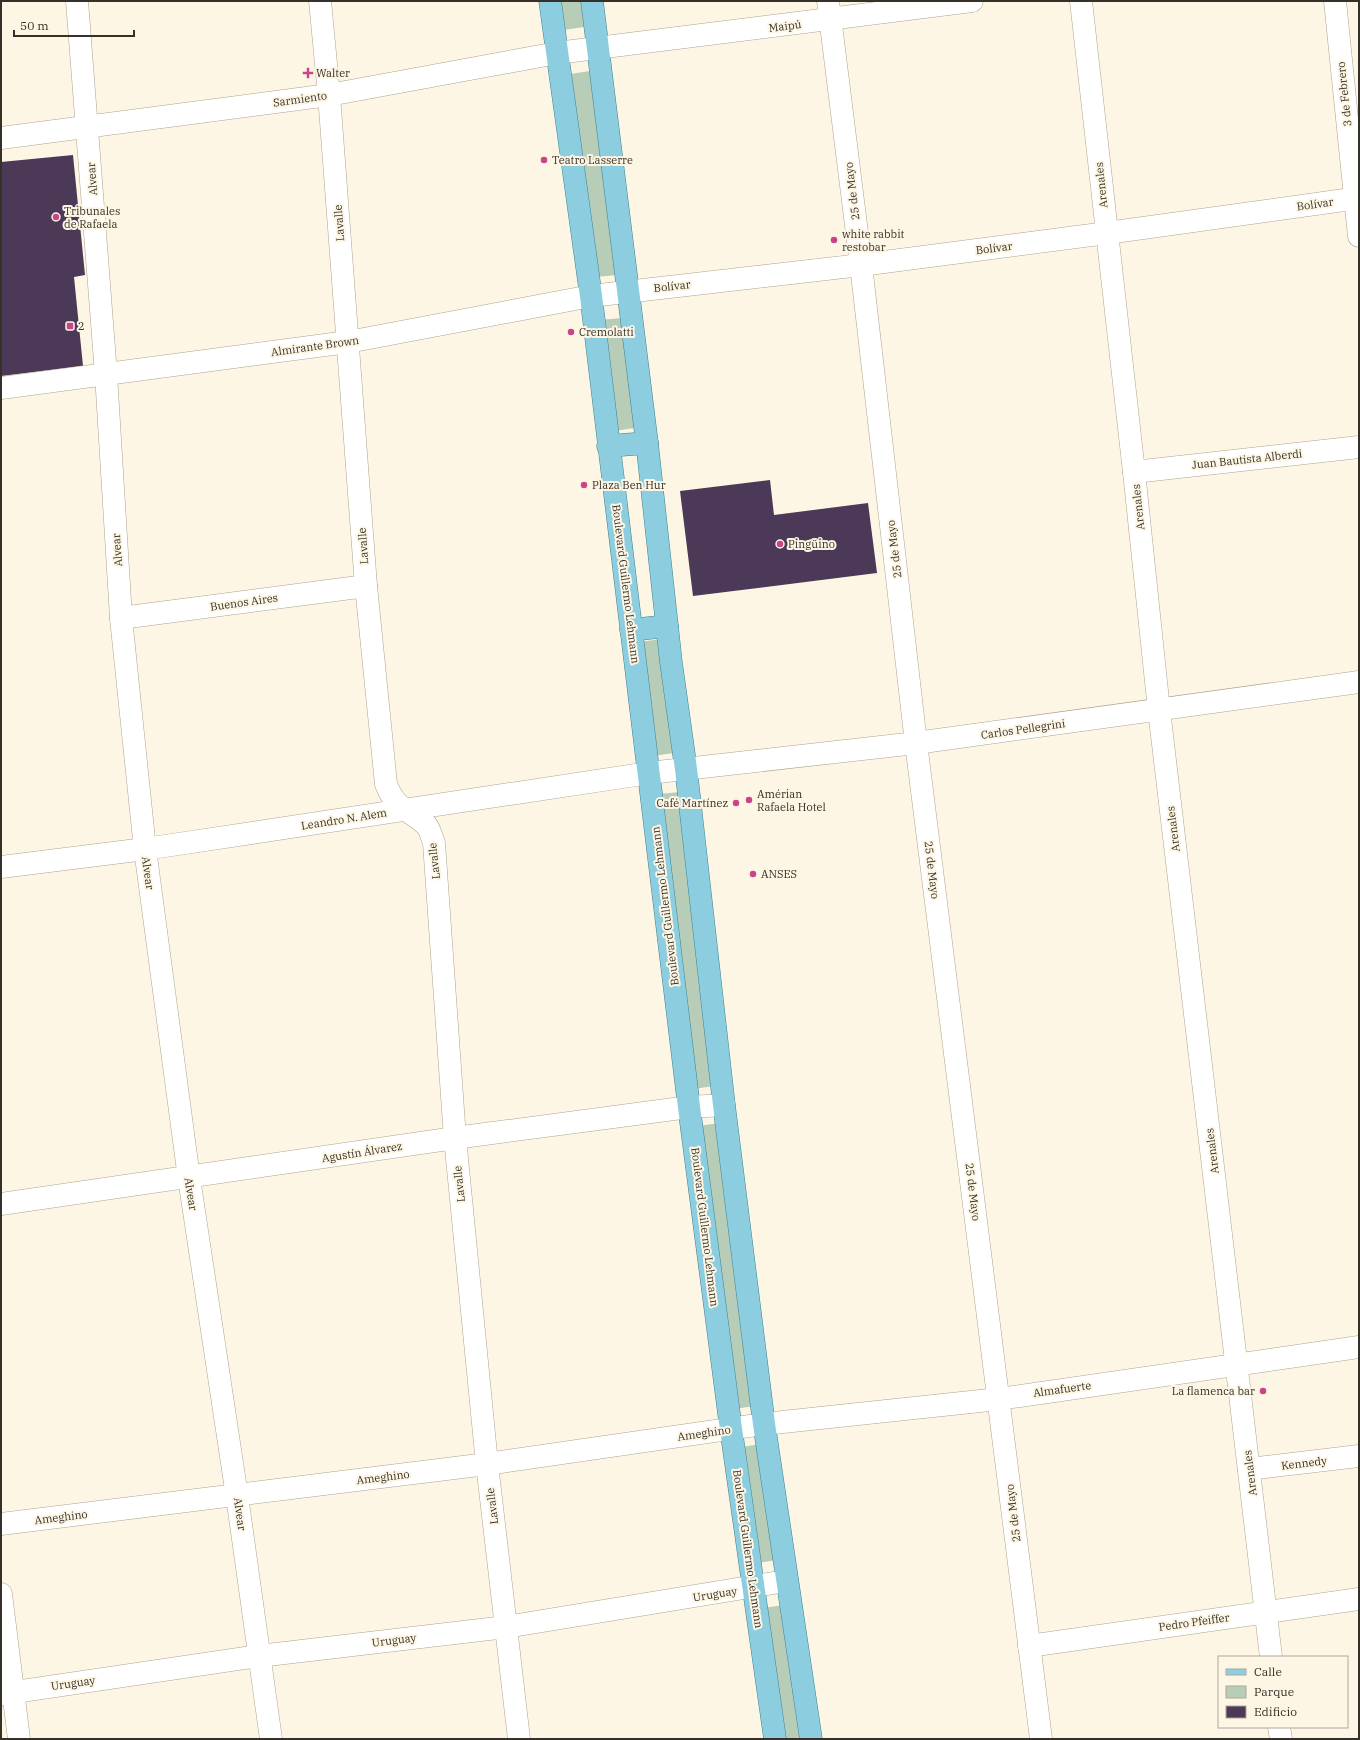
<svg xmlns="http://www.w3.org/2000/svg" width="1360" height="1740" font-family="'IBM Plex Serif',serif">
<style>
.green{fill:#b8cdb7}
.building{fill:#4c3958}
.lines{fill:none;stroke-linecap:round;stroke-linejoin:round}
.minor-casing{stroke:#ada48f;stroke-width:23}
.major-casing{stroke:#3c8292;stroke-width:23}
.minor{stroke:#fff;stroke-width:22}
.major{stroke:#8ccee0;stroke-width:22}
.poi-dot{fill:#c94589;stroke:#fef6e4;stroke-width:1.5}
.labels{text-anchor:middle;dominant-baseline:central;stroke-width:4;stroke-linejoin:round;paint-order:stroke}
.street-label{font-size:11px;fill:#353129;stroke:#fef6e4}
.poi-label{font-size:11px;fill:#353129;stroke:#fef6e4;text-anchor:start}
</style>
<rect width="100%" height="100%" fill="#fef6e4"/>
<g class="green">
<polygon points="560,1 581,1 584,27 564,30"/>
<polygon points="590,71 617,275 596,277 570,74"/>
<polygon points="621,318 635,428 614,431 600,320"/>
<polygon points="661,639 674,753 653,756 640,642"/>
<polygon points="680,792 714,1086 694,1089 659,794"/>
<polygon points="719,1123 755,1406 734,1409 698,1126"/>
<polygon points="761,1444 778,1560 757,1563 741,1447"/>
<polygon points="784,1605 803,1739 782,1739 763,1608"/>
</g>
<g class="building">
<polygon points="73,155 85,275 74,277 83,366 1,376 1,162"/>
<polygon points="770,480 774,515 868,503 877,573 693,596 680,491"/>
</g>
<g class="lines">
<g class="minor-casing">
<g id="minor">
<polyline points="77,1 106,374 121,618 145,849 189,1178 237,1496 271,1739"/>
<path d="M320 1 329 95 366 586 386 784C396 811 410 809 427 826 430 830 432 838 434 843L455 1138 487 1464 519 1739"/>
<polyline points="828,1 861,265 916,743 1041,1739"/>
<polyline points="1081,1 1134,472 1159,710 1271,1657"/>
<polyline points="1335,1 1359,236"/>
<polyline points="1,138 329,95 557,53 972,1"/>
<polyline points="1,388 348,342 591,296 861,265 1107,233 1359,198"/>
<polyline points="1134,472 1359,447"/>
<polyline points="121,618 366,586"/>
<polyline points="1,867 145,849 649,773 916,743 1359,682"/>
<polyline points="1,1204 455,1138 689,1107 724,1105"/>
<polyline points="1249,1469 1359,1456"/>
<polyline points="1,1524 487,1464 764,1424 999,1399 1359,1347"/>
<polyline points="1,1594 19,1739"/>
<polyline points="1029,1646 1359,1599"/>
<polyline points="1,1694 259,1656 506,1627 786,1581"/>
<polyline points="1279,1727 1281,1739"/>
</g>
</g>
<g class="major-casing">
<g id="major">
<polyline points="550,1 591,296 689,1107 731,1429 775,1739"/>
<polyline points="592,1 647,443 671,662 686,769 724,1105 764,1424 811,1739"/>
<polyline points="608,446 647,443"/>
<polyline points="631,630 667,626"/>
</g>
</g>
<use href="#minor" class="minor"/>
<use href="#major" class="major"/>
</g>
<g class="poi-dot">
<path d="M306 67h4v4h4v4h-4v4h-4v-4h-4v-4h4z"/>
<circle cx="544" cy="160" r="4"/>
<circle cx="56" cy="217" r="4"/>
<circle cx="834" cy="240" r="4"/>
<rect x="66" y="322" width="8" height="8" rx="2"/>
<circle cx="571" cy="332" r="4"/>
<circle cx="584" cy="485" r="4"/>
<circle cx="780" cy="544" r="4"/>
<circle cx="749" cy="800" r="4"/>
<circle cx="736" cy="803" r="4"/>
<circle cx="753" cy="874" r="4"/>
<circle cx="1263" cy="1391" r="4"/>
</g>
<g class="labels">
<g class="street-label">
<text transform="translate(785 26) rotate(-7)">Maipú</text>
<text transform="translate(1344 94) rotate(-96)">3 de Febrero</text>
<text transform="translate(300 99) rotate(-8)">Sarmiento</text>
<text transform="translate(92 179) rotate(-94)">Alvear</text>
<text transform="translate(1101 185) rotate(-96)">Arenales</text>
<text transform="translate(852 191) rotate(-97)">25 de Mayo</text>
<text transform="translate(1315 204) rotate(-8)">Bolívar</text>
<text transform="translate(339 223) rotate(-94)">Lavalle</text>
<text transform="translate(994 248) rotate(-7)">Bolívar</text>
<text transform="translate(672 286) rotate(-6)">Bolívar</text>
<text transform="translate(315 346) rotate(-8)">Almirante Brown</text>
<text transform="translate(1247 459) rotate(-6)">Juan Bautista Alberdi</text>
<text transform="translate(1138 507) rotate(-96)">Arenales</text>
<text transform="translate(363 546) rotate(-94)">Lavalle</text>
<text transform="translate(894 549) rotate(-97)">25 de Mayo</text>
<text transform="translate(117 550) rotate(-94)">Alvear</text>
<text transform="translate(626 584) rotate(83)">Boulevard Guillermo Lehmann</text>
<text transform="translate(244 602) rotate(-8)">Buenos Aires</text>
<text transform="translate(1023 729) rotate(-8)">Carlos Pellegrini</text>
<text transform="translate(344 819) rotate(-9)">Leandro N. Alem</text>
<text transform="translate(1173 829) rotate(-97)">Arenales</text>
<text transform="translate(434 861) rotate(-96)">Lavalle</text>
<text transform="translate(932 870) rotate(83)">25 de Mayo</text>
<text transform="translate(148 873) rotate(82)">Alvear</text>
<text transform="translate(665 906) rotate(-97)">Boulevard Guillermo Lehmann</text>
<text transform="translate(1212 1151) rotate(-97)">Arenales</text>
<text transform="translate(362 1152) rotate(-9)">Agustín Álvarez</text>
<text transform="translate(459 1184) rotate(-96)">Lavalle</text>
<text transform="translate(973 1192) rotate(83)">25 de Mayo</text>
<text transform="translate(191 1194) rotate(81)">Alvear</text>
<text transform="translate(705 1227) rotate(83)">Boulevard Guillermo Lehmann</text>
<text transform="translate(1062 1389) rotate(-8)">Almafuerte</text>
<text transform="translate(704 1433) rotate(-8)">Ameghino</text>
<text transform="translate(1304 1463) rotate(-7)">Kennedy</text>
<text transform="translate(1250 1473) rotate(-97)">Arenales</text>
<text transform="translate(383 1477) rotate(-7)">Ameghino</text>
<text transform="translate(492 1506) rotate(-97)">Lavalle</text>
<text transform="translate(1013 1513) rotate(-97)">25 de Mayo</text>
<text transform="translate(240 1514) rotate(82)">Alvear</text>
<text transform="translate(61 1517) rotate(-7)">Ameghino</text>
<text transform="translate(748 1549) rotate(82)">Boulevard Guillermo Lehmann</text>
<text transform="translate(715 1594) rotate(-9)">Uruguay</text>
<text transform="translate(1194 1622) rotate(-8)">Pedro Pfeiffer</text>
<text transform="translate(394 1640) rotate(-7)">Uruguay</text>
<text transform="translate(73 1683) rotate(-8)">Uruguay</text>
</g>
<g class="poi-label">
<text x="316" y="73">Walter</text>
<text x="552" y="160">Teatro Lasserre</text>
<text x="64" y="211">Tribunales<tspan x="64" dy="13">de Rafaela</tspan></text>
<text x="842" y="234">white rabbit<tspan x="842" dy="13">restobar</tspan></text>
<text x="78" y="326">2</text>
<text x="579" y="332">Cremolatti</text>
<text x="592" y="485">Plaza Ben Hur</text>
<text x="788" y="544">Pingüino</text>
<text x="757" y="794">Amérian<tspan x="757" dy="13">Rafaela Hotel</tspan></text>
<text x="728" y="803" text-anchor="end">Café Martínez</text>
<text x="761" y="874">ANSES</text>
<text x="1255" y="1391" text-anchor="end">La flamenca bar</text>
</g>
</g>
<rect width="1360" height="1740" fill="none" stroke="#353129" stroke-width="4"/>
<rect x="1218" y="1656" width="130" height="72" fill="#fef6e4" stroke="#aea799"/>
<rect x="1226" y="1669" width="20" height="6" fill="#8ccee0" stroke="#aea799"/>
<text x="1254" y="1676" font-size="12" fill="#353129">Calle</text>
<rect x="1226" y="1686" width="20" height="12" fill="#b8cdb7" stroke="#aea799"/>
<text x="1254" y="1696" font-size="12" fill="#353129">Parque</text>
<rect x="1226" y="1706" width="20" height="12" fill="#4c3958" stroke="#aea799"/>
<text x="1254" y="1716" font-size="12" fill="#353129">Edificio</text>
<path d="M14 30v6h120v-6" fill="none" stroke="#353129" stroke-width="2"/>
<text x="20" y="30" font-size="12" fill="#353129" stroke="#fef6e4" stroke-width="3" paint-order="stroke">50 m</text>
</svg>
